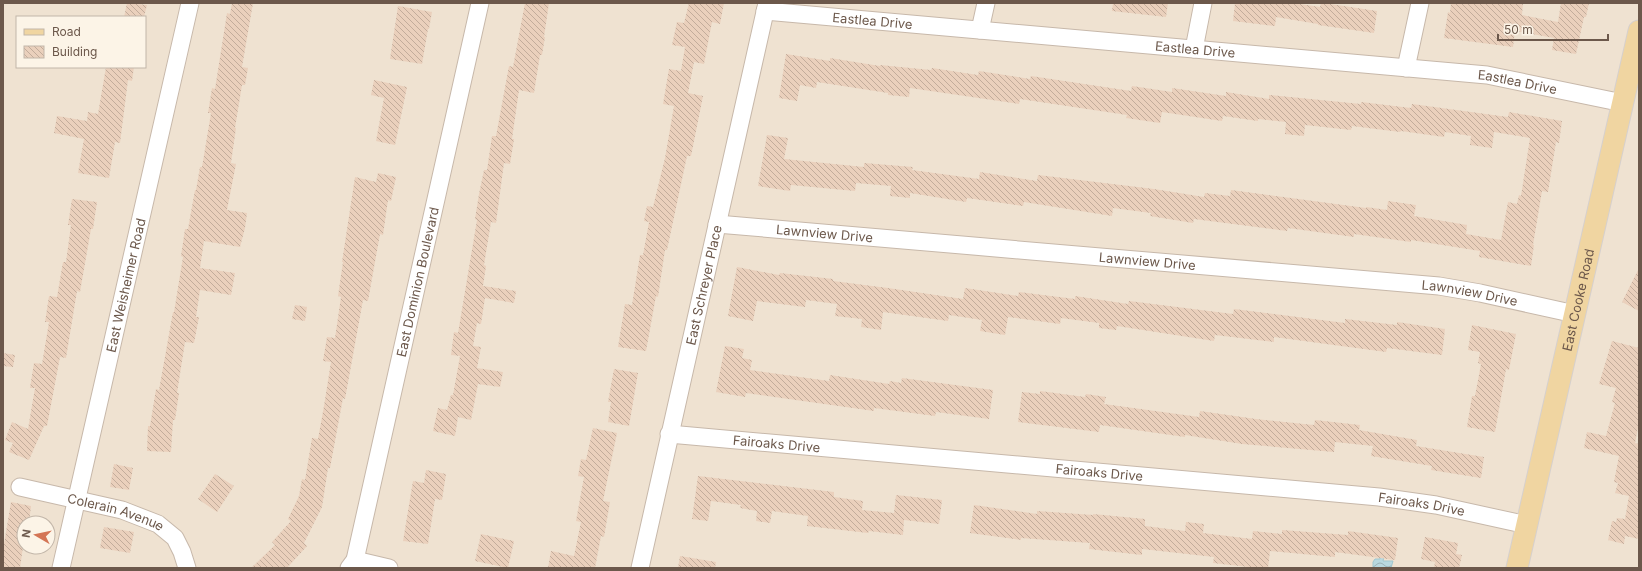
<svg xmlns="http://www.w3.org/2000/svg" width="1642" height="571" font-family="Inter,sans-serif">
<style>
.residential{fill:#efe2d1;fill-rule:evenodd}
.water{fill:url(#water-waves);stroke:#a0c7cf}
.building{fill:url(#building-back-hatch)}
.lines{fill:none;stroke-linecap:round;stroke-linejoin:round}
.minor-casing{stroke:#c7b8aa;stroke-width:19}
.major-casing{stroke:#d6d0cd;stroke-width:23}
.minor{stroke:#fff;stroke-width:17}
.major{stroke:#f0d5a1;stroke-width:21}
.labels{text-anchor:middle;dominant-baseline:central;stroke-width:3;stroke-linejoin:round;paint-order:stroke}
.street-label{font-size:13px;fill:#6c584b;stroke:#fcf4e7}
</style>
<defs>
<pattern id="water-waves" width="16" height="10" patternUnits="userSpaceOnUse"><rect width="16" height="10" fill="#b9d8df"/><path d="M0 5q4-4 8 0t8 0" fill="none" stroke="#9ab2b7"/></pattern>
<pattern id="building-back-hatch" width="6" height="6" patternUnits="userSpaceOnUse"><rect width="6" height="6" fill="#ead0bc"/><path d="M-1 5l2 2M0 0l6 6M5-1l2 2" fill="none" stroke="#c2ac9b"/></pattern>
</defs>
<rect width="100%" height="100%" fill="#f8f0e1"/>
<path class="residential" d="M3 3H1639V568H3ZM17 17H145V67H17ZM24 523H48V547H24Z"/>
<polygon class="water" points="1380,556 1384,556 1383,561 1393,561 1391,568 1374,568 1373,567 1373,562 1375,559 1380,559"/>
<g class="building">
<polygon points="127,3 147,5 144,17 124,17"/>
<polygon points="232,3 253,3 242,67 248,68 245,85 242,85 235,128 236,128 231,163 236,164 227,210 247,213 245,228 240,247 204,241 200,268 235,273 231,295 200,290 196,317 199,317 194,343 185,342 177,393 179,393 175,420 173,420 171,452 147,451 148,426 150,426 156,389 159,390 173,312 174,312 183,257 181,256 185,229 188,229 195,190 196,190 200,167 202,167 211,113 208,113 212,88 215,89 227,13 230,14"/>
<polygon points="525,3 549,3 544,37 545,37 542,55 540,55 534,93 519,90 512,139 514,139 510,164 504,163 496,223 491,222 484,265 486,266 483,286 516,291 514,303 485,298 481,324 477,323 473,346 481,347 477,368 503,372 500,387 478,384 471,420 458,417 455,436 433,431 438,408 447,410 451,395 453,395 460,356 451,355 454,332 458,333 477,220 475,219 479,194 484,170 487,170 492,136 496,136 509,66 513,67"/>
<polygon points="689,3 724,3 720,24 712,22 704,64 694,62 688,93 703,96 691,156 687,156 667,250 665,250 658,297 656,296 646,351 618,347 625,304 632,305 640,255 643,255 649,222 644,221 647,206 653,207 665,158 674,106 663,104 669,69 681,71 685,47 672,45 677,22 684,23"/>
<polygon points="1113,3 1168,3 1166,17 1112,11"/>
<polygon points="1235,3 1294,3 1320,7 1321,3 1324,3 1377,11 1374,33 1318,25 1318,24 1276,17 1275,26 1233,21"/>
<polygon points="1451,3 1523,3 1522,15 1558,22 1561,3 1589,3 1586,17 1584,17 1576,54 1552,50 1554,38 1515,31 1513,47 1444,38 1448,12 1450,13"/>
<polygon points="398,6 432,12 429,29 428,29 422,64 390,59"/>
<polygon points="786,54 830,61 830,58 880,66 880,65 931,70 932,68 978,75 979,71 1030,79 1031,76 1131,91 1132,86 1172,92 1172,88 1226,96 1226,92 1269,99 1269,95 1361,104 1361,102 1411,108 1412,104 1508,117 1509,112 1562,121 1559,143 1556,142 1548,192 1542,191 1533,245 1534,245 1531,266 1479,257 1480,251 1411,240 1411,242 1354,234 1354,237 1288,228 1287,231 1194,219 1193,223 1150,216 1151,213 1113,208 1112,216 1024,202 1023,206 967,198 966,202 910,193 910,198 890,196 891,186 856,183 855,191 791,185 790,191 758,186 767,135 788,138 784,159 864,167 864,163 913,167 912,170 979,179 980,172 1037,181 1038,175 1154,189 1204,197 1205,193 1230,196 1231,190 1366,208 1366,207 1387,210 1388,201 1416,205 1414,216 1467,225 1466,234 1501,240 1508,202 1517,204 1519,195 1521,196 1530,138 1494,132 1492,148 1470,145 1471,136 1445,132 1444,137 1401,131 1400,132 1352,126 1351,130 1305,125 1304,136 1285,134 1286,122 1258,119 1258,121 1223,116 1222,121 1162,112 1160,123 1126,118 1127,115 1020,99 1019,104 910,88 909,97 888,95 888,93 817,82 816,88 800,85 797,101 779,98"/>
<polygon points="106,67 134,67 132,81 128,80 120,143 115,142 109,178 78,173 84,139 54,133 57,116 87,121 88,112 98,114"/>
<polygon points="374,80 407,87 395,145 376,141 384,98 371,95"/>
<polygon points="378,173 396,177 391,201 388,200 383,235 380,234 368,301 363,300 345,399 343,398 330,468 328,468 322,507 304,543 307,546 287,568 251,568 275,545 272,542 291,521 288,519 299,496 302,479 305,480 312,438 318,439 324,406 331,362 323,361 327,337 335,338 341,297 338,296 343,262 342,262 355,177 376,182"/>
<polygon points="72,199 97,202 93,229 91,229 80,292 77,291 66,358 60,357 47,426 44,426 29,460 9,452 13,443 5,440 12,422 28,429 35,388 30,388 34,363 42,364 49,322 45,322 49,296 57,297 63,262 66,262 71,225 68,225"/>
<polygon points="737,267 779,275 780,273 833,279 833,281 888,288 963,299 965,288 1018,296 1019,292 1075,299 1075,296 1128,304 1129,301 1233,314 1234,309 1345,323 1345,319 1397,325 1397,322 1445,329 1442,355 1387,348 1386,352 1274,337 1274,342 1215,335 1214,341 1117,326 1116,330 1099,328 1099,323 1061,318 1060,324 1008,317 1005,335 980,331 982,320 949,315 948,321 883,312 881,330 861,327 862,319 835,316 837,304 806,300 805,307 757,301 753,321 728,316"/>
<polygon points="1639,268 1639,311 1622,302"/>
<polygon points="295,305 307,307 305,321 292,319"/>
<polygon points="1472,325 1516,334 1509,370 1506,369 1495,432 1467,427 1472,396 1475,396 1481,364 1478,363 1480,352 1468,350"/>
<polygon points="1612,341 1639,348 1639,423 1635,443 1639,444 1639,539 1625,536 1624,544 1608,540 1612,521 1616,522 1617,518 1625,519 1629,496 1615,493 1618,483 1614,482 1619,456 1584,448 1587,432 1606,436 1615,403 1612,402 1616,388 1599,384"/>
<polygon points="725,346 744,349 742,358 752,360 750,370 829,381 830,375 889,384 890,381 901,383 902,378 993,390 989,419 936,412 935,416 874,408 874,411 746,393 745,397 716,392"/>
<polygon points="3,353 15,355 13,367 3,366"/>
<polygon points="614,369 638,373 629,426 608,422 611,402 608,402"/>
<polygon points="1040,391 1085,397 1086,394 1106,397 1104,404 1199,417 1200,411 1256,419 1314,425 1315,420 1360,425 1359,430 1417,440 1416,446 1484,457 1481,478 1431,470 1432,466 1371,456 1373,446 1335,442 1334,452 1242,444 1185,435 1185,437 1100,425 1099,432 1018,422 1022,392 1040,394"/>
<polygon points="593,428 617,433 603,501 610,502 604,537 601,536 595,568 548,568 551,551 574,556 581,522 576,521 584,477 578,476 581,459 586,460"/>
<polygon points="114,464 133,468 129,490 110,487"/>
<polygon points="426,470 446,474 442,500 435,499 428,544 403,541 413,481 424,483"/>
<polygon points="215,474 234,486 217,512 198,499"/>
<polygon points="698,476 834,492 834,497 863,501 862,510 894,513 896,495 942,500 939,524 904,520 903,535 869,531 868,533 807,526 808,516 772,511 770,523 756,521 757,511 740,508 741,505 711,501 708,521 692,519"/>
<polygon points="11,502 31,506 29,523 24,523 24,540 20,568 3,568 3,550"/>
<polygon points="974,505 1037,514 1037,511 1093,515 1093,514 1145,519 1145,526 1185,531 1186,522 1204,524 1203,533 1252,539 1253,531 1282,534 1282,530 1348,535 1348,531 1398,538 1395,560 1335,552 1335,557 1270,551 1268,568 1257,568 1213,563 1214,557 1142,549 1142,555 1089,549 1090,543 1021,538 1021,540 970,533"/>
<polygon points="104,527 134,532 130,553 100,548"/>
<polygon points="481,534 514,541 508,568 475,561"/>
<polygon points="1425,537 1458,543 1456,554 1462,555 1459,568 1434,568 1435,562 1421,559"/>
<polygon points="680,556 716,562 715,568 678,568"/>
</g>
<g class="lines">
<g class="minor-casing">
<g id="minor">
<path id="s1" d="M765 11 1487 75 1623 103"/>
<polyline points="980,30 986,3"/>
<polyline points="1194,49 1203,3"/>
<polyline points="1406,68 1420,3"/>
<path id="s2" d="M717 224 1439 286 1480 293 1575 314"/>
<path id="s3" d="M669 434 1379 497 1436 505 1527 525"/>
<path id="s4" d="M20 487 122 510 158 524 175 538 182 552 187 568"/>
<polyline points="355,560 389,568"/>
<path id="s5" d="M61 568 190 3"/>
<path id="s6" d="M349 568 355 560 480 3"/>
<path id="s7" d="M640 568 767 3"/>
</g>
</g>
<g class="major-casing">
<g id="major">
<path id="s8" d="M1517 568 1639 31"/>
</g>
</g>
<use href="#minor" class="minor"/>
<use href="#major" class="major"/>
</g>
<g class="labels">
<g class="street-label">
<text stroke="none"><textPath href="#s1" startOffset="108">Eastlea Drive</textPath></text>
<text stroke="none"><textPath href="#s1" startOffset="432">Eastlea Drive</textPath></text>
<text stroke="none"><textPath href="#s1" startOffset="756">Eastlea Drive</textPath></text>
<text stroke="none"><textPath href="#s2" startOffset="108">Lawnview Drive</textPath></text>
<text stroke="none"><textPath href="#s2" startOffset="432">Lawnview Drive</textPath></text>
<text stroke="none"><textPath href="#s6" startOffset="295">East Dominion Boulevard</textPath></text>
<text stroke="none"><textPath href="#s5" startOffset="290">East Weisheimer Road</textPath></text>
<text stroke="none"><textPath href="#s7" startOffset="290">East Schreyer Place</textPath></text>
<text stroke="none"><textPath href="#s2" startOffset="756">Lawnview Drive</textPath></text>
<text stroke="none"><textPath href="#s8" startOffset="275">East Cooke Road</textPath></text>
<text stroke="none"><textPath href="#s3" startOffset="108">Fairoaks Drive</textPath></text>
<text stroke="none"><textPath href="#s3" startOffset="432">Fairoaks Drive</textPath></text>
<text stroke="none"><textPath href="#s3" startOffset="756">Fairoaks Drive</textPath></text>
<text stroke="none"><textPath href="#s4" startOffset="99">Colerain Avenue</textPath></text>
</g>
</g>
<rect width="1642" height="571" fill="none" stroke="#6c584b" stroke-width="8"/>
<rect x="16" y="16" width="130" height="52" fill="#fcf4e7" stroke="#c2b6a9"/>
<rect x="24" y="29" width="20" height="6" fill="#f0d5a1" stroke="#c2b6a9"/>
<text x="52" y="36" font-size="12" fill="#6c584b">Road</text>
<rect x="24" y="46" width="20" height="12" fill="url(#building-back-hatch)" stroke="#c2b6a9"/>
<text x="52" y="56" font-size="12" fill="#6c584b">Building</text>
<g transform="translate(36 535) rotate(279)"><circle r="19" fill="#fcf4e7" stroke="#c2b6a9"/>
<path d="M0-3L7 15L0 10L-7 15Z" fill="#d47555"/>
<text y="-6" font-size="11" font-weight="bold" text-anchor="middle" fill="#6c584b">N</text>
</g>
<path d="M1498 34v6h110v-6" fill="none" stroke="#6c584b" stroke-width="2"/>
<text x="1504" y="34" font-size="12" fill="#6c584b" stroke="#fcf4e7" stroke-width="3" paint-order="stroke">50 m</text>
</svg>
